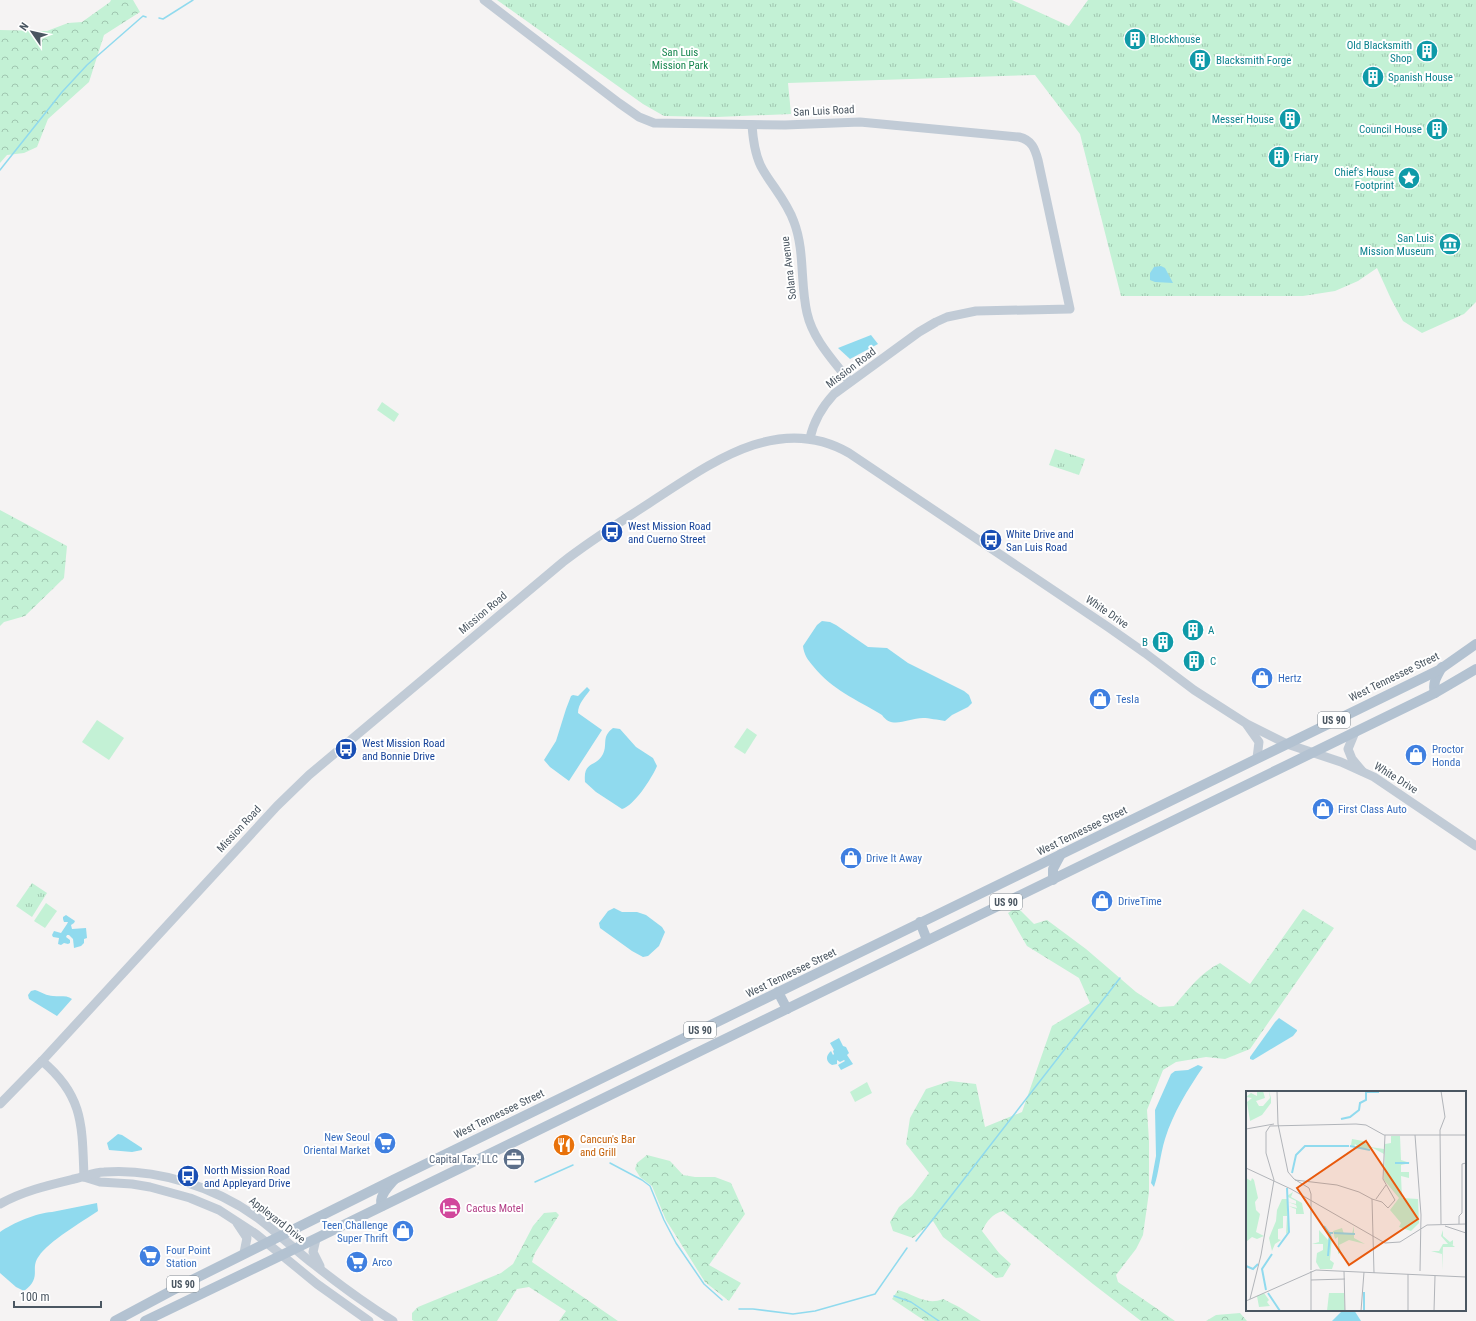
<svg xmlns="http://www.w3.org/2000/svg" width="1476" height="1321" font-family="'Roboto Condensed',sans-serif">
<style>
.grass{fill:#c3f1d5}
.forest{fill:url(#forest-crowns)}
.park{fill:url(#park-tufts)}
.water{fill:#90daee}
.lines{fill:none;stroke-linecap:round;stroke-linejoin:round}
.stream{stroke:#90daee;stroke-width:1.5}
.secondary{stroke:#c1cbd6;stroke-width:9}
.primary{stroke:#b3c2d1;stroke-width:10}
.labels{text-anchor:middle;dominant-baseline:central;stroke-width:4;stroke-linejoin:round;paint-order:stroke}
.shield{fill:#fff;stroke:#808990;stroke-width:1}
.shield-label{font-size:10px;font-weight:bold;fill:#4a5661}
.culture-label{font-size:11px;fill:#0d838f;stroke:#fff;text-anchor:start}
.park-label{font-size:11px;fill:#17864f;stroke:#fff}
.street-label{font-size:11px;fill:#4a5661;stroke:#fff}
.transit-label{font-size:11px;fill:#164399;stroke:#fff;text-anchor:start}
.shop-label{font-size:11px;fill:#366cbe;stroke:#fff;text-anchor:start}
.food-label{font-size:11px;fill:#c56008;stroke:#fff;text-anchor:start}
.service-label{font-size:11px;fill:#4e5e75;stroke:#fff;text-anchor:end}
.hotel-label{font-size:11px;fill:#b23c85;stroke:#fff;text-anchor:start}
.inset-river{fill:none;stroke:#90daee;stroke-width:2}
.inset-road{fill:none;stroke:#b1b4b9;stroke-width:1}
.view{fill:#e8590c;fill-opacity:0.15;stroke:#e8590c;stroke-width:2}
.inset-edge{fill:none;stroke:#4a5661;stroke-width:2}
</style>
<defs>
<pattern id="forest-crowns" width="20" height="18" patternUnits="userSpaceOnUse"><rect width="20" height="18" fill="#c3f1d5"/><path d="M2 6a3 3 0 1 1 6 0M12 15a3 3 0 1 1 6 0" fill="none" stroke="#a0c6b0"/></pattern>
<pattern id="park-tufts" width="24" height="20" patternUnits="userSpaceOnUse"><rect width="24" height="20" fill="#c3f1d5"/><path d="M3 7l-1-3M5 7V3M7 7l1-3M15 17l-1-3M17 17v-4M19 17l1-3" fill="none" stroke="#a0c6b0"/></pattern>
</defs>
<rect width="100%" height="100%" fill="#f5f3f3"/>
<g class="grass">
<polygon points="382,402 399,414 394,422 377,410"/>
<polygon points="97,720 124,738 109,760 82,742"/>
<polygon points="747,728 757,735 745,754 734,747"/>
<polygon points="46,903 57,911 45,928 34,921"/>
<polygon points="867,1082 872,1093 855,1102 850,1092"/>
</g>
<g class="forest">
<polygon points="111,0 133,0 140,12 104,35 89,82 48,119 37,147 24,153 7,155 0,163 0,30 47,31 68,23 82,22 110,2"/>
<polygon points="0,510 67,546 64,578 25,616 4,622 0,626"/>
<path d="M1017 907 1034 924 1047 920 1086 949 1136 992 1159 1007 1174 1006C1188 990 1200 973 1220 963L1250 984 1303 909 1334 928 1250 1049 1225 1059 1206 1057 1176 1062 1163 1070 1147 1110 1149 1141V1192L1143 1235 1136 1249 1116 1275 1118 1282 1175 1321H1141L1093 1284 1003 1211C992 1214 987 1221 982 1231L999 1253 1011 1264 1003 1277 996 1278 943 1237 933 1221 913 1238 893 1231 890 1222 899 1207 912 1196 929 1173 906 1144 910 1118 926 1089 950 1081 976 1084 985 1127 1022 1112 1052 1026 1090 1003 1079 978 1027 946 1008 913Z"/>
<polygon points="647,1155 670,1161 683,1175 695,1177 715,1177 731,1183 745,1214 709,1265 741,1283 729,1301 705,1282 666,1220 652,1186 640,1177 635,1169 637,1163"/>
<polygon points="556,1212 559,1215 535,1253 532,1262 618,1321 559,1321 566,1311 529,1287 517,1289 497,1321 414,1321 412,1320 412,1313 418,1307 501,1273 513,1264 533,1226 544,1213"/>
<path d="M898 1290C914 1294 926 1306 943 1299L959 1307 981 1321H925L892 1299Z"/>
<polygon points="1240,1313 1247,1321 1206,1321 1216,1315"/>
</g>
<g class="park">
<polygon points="497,0 1012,0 1069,26 1088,0 1476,0 1476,302 1464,314 1422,333 1403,321 1391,299 1377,268 1358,281 1335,291 1303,296 1121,296 1080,134 1035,75 788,83 791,114 717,117 664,116 643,104"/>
<polygon points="1055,449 1085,459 1079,475 1049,465"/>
<polygon points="32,883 47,893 32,917 16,906"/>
</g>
<g class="water">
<polygon points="1161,266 1165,268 1173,283 1155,282 1150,280 1150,273 1154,267"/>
<polygon points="871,335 878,344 850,359 838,348"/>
<path d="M822 621 830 622 836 625 868 647 887 648 908 663 964 691 969 695 972 703 968 707 952 715 945 721C938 720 929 718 923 718 908 718 892 730 882 715 856 699 832 690 813 666 808 660 804 655 803 646L817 625Z"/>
<path d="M587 687 590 690C585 697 578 704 578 713L602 730 569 781 550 767 544 760 556 741 566 709 571 696 573 695 578 696Z"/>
<path d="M613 728 620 729 636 747 653 758 657 766C652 778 634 806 622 809L596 792 585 782C583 760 596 768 603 754 608 744 601 737 613 728Z"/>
<polygon points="614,908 622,912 637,912 646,915 662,927 665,932 659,946 648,956 643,957 632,951 600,928 599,923 608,911"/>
<polygon points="66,915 75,921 74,923 71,925 72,929 86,928 87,938 84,939 84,943 81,946 74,948 73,939 69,935 67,935 66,937 70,940 70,943 68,944 64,943 61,945 58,944 59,938 53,937 52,935 54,931 61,933 67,924 68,922 64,922 63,919 63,917"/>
<path d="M35 990C41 992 47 996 53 996 60 997 67 995 72 999L57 1016 29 999 28 995 31 991Z"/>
<polygon points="1279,1018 1297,1030 1297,1031 1293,1036 1253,1060 1250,1059 1250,1057 1275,1022"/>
<path d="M839 1038 843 1046 846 1047 849 1053 847 1055 853 1064 841 1070 838 1065 845 1061 844 1060 840 1062 837 1060V1064L832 1065C826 1062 825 1056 831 1051L833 1055 834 1054 833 1051 834 1050 830 1043Z"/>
<path d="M1198 1065 1203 1067C1188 1089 1173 1113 1165 1139 1160 1155 1159 1172 1154 1187L1151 1183 1156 1156 1155 1110 1171 1074 1175 1071 1188 1070Z"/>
<polygon points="118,1134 122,1135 142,1148 142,1150 132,1152 109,1150 107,1143"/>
<path d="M97 1203 98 1211C83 1221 48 1242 39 1256 29 1269 43 1277 24 1291L16 1287 0 1273V1232C13 1223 36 1213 52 1212Z"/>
<polygon points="1343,1310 1354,1310 1361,1321 1332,1321"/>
</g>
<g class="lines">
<g class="stream">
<polyline points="159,18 163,19 193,0"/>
<polyline points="0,170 62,92 87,65 143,16 146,17"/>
<polyline points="610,1163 642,1180 650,1186 664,1220 676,1243 704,1284 722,1300"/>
<polyline points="535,1182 573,1165"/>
<polyline points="916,1241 1120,978"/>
<polyline points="894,1296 911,1302 939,1321"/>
<polyline points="739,1309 753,1309 793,1314 815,1311 875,1294 907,1248"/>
</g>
<g class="secondary">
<path d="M484 0 619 103 639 117 654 123 785 125 860 122 1019 137C1032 140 1035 149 1038 160L1070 309 976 311 947 317 936 322 919 332 834 394C822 407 814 420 810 438"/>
<path d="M752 125C753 140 755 157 763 170 773 187 787 202 794 222 805 251 800 283 807 313 813 340 834 361 850 382"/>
<polyline points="1247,725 1259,742 1257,758"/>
<polyline points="1355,732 1348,749 1352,759 1362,771"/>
<path d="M42 1061C84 1096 82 1126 84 1177"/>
<path d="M0 1104 42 1061 277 806 309 775 563 562C591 540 622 521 651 502 710 464 778 412 849 453L1108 627 1145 653 1194 690 1247 724 1287 744 1341 762 1374 777 1476 846"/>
<polyline points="84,1177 100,1182 132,1184 150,1187 190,1198 219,1210 256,1234 317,1284 369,1321"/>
<path d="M0 1204C23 1191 49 1185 74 1179 84 1177 94 1172 104 1172 157 1168 215 1187 258 1218 278 1233 296 1251 316 1266 341 1286 366 1304 393 1321"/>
<polyline points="237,1223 247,1238 244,1253"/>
<polyline points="316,1239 313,1252 320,1266"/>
</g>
<g class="primary">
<path d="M1435 693C1432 683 1437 676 1442 667"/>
<polyline points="1053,880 1053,869 1061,854"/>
<polyline points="920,922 927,940"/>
<polyline points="778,992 787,1009"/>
<path d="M382 1206C378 1197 388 1187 394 1180"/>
<polyline points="115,1321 186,1283 395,1179 1439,670 1476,644"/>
<polyline points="145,1321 282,1255 1435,693 1476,669"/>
</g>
</g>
<defs>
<g id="building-disc" transform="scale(1.15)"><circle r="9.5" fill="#0f9aa8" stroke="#fff"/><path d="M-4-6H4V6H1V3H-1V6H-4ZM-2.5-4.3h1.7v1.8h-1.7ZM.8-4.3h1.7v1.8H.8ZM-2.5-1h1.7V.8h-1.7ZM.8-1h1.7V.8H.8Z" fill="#fff"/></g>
<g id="sight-disc" transform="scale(1.15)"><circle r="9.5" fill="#0f9aa8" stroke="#fff"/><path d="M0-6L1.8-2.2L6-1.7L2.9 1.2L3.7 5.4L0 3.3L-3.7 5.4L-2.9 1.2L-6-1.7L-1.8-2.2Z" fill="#fff"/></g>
<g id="museum-disc" transform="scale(1.15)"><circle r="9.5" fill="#0f9aa8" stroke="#fff"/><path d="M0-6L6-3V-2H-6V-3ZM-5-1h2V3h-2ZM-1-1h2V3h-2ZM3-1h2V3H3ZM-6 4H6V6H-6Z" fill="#fff"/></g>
<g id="bus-disc" transform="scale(1.15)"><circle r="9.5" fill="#1a4fb4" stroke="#fff"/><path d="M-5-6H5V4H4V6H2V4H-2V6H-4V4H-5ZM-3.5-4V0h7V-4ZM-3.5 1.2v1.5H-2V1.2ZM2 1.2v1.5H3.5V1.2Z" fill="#fff"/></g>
<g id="shop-disc" transform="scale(1.15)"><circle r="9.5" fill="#3f7fe0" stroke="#fff"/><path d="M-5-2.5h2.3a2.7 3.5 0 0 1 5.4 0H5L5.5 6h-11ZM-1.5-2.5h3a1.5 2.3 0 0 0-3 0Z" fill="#fff"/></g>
<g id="supermarket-disc" transform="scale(1.15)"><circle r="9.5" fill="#3f7fe0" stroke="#fff"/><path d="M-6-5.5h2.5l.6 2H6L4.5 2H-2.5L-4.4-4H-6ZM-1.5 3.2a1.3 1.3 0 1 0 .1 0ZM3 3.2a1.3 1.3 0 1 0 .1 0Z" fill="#fff"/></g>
<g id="restaurant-disc" transform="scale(1.15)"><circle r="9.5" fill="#e8710a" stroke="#fff"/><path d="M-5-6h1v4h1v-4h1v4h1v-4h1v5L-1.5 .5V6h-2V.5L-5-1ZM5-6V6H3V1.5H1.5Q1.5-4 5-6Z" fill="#fff"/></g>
<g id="office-disc" transform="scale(1.15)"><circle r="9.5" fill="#5c6f8a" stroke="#fff"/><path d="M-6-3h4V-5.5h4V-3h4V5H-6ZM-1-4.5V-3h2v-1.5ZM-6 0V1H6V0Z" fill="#fff"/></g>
<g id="hotel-disc" transform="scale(1.15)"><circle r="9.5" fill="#d1479c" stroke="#fff"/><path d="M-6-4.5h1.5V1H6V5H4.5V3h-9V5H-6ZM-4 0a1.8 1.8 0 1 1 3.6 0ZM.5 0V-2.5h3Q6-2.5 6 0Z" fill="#fff"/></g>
</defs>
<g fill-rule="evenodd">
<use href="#building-disc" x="1135" y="39"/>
<use href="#building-disc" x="1427" y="51"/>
<use href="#building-disc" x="1200" y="60"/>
<use href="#building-disc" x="1373" y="77"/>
<use href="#building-disc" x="1290" y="119"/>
<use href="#building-disc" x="1437" y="129"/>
<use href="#building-disc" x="1279" y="157"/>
<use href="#sight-disc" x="1409" y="178"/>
<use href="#museum-disc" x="1450" y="244"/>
<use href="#bus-disc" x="612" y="532"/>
<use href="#bus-disc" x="991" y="540"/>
<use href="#building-disc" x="1193" y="630"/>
<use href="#building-disc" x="1163" y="642"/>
<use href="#building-disc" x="1194" y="661"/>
<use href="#shop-disc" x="1262" y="678"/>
<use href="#shop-disc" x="1100" y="699"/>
<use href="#bus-disc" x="346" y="749"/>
<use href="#shop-disc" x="1416" y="755"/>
<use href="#shop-disc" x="1323" y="809"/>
<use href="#shop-disc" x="851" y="858"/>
<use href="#shop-disc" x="1102" y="901"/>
<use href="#supermarket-disc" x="385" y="1143"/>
<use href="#restaurant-disc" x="564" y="1145"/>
<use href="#office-disc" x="514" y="1159"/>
<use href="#bus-disc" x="188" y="1176"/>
<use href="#hotel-disc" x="450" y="1208"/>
<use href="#shop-disc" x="403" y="1231"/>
<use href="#supermarket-disc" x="150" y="1256"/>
<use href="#supermarket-disc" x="357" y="1262"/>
</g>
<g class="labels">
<g class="shield">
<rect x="1318" y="712" width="32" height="16" rx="3"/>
<rect x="990" y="894" width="32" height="16" rx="3"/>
<rect x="684" y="1022" width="32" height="16" rx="3"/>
<rect x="167" y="1276" width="32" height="16" rx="3"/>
</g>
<g class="shield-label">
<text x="1334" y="720">US 90</text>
<text x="1006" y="902">US 90</text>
<text x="700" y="1030">US 90</text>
<text x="183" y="1284">US 90</text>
</g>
<g class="culture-label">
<text x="1150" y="39">Blockhouse</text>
<text x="1412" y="45" text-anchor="end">Old Blacksmith<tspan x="1412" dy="13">Shop</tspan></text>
<text x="1216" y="60">Blacksmith Forge</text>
<text x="1388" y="77">Spanish House</text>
<text x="1274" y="119" text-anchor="end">Messer House</text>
<text x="1422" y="129" text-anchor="end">Council House</text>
<text x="1294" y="157">Friary</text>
<text x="1394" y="172" text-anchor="end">Chief's House<tspan x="1394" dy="13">Footprint</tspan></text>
<text x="1434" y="238" text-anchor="end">San Luis<tspan x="1434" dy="13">Mission Museum</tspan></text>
<text x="1208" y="630">A</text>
<text x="1148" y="642" text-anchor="end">B</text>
<text x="1210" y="661">C</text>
</g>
<g class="park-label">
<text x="680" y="52">San Luis<tspan x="680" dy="13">Mission Park</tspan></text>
</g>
<g class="street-label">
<text transform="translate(824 111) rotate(-3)">San Luis Road</text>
<text transform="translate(789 268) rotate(-97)">Solana Avenue</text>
<text transform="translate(851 368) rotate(-37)">Mission Road</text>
<text transform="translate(1107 612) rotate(34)">White Drive</text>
<text transform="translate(483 613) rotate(-40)">Mission Road</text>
<text transform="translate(1394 677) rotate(-26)">West Tennessee Street</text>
<text transform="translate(1396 778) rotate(32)">White Drive</text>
<text transform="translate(239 829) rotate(-47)">Mission Road</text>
<text transform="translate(1082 831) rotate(-26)">West Tennessee Street</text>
<text transform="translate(791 973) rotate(-26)">West Tennessee Street</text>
<text transform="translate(499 1114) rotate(-26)">West Tennessee Street</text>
<text transform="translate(277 1220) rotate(38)">Appleyard Drive</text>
</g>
<g class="transit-label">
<text x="628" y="526">West Mission Road<tspan x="628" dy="13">and Cuerno Street</tspan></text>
<text x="1006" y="534">White Drive and<tspan x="1006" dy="13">San Luis Road</tspan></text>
<text x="362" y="743">West Mission Road<tspan x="362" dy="13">and Bonnie Drive</tspan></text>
<text x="204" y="1170">North Mission Road<tspan x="204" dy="13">and Appleyard Drive</tspan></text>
</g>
<g class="shop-label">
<text x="1278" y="678">Hertz</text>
<text x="1116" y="699">Tesla</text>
<text x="1432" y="749">Proctor<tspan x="1432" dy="13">Honda</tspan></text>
<text x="1338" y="809">First Class Auto</text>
<text x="866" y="858">Drive It Away</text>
<text x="1118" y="901">DriveTime</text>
<text x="370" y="1137" text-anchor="end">New Seoul<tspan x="370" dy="13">Oriental Market</tspan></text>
<text x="388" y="1225" text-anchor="end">Teen Challenge<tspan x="388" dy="13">Super Thrift</tspan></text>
<text x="166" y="1250">Four Point<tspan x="166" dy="13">Station</tspan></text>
<text x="372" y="1262">Arco</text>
</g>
<g class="food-label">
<text x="580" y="1139">Cancun's Bar<tspan x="580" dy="13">and Grill</tspan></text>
</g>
<g class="service-label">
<text x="498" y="1159">Capital Tax, LLC</text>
</g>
<g class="hotel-label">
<text x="466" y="1208">Cactus Motel</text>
</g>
</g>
<g transform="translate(1246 1091)">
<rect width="220" height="220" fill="#f5f3f3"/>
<path d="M11 0H17L19 7 10 10 13 15H17L24 7 23 0 25 7V12L16 24 4 30 1 11 6 7 0 6 5 2 11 5ZM106 48 117 50 124 56 138 58V63L127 57 114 58 109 53 108 56 105 54ZM0 87 5 90 6 87 8 89 12 107 9 111 10 119 14 123 10 141 18 145 11 148 6 146 0 151ZM47 101 45 106 56 112 58 123H50V118L47 117 43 115 51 117 50 114 42 111 50 113V110L42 106 41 119 43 140 40 143 41 125H37V137L32 138V148L35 149 29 153 26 160 23 147 30 130 31 119 36 108H41V105ZM108 135V147L119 153 103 149 93 154 95 161 92 163V146L89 148 87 140 96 137 98 143H106ZM73 139 82 149 84 143 86 145 84 169 88 172 86 178H74L70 171 71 162 77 159V153H66L73 151ZM197 139V145L204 151 207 149V154L205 153 209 156H197L196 179V163L185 160H193L197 153H202L195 145ZM18 202 23 209 21 211 24 215 13 216 11 205Z" fill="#c3f1d5"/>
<path d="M145 45H154L155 69 164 72 155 74V81H163V87L155 85 156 107 172 108 173 132 165 140 153 136 155 132 144 119 153 107 138 89 139 53 145 52ZM83 202H98L99 220H81Z" fill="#c3f1d5"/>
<path class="inset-river" d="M95 28 104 26 113 19 114 12 120 9V1H133M104 55 124 59M149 72H163M46 82 50 64 59 55H103M78 135 83 142H87M88 142 109 143M32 156 43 141 41 97M82 165 84 143M0 175 7 178 12 173M20 199 16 178 26 163M22 202 34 220M118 220V201"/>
<path class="inset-road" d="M31 0 32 33M32 33 42 81 48 88 63 97 65 103V179M0 38 28 33M169 44 175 124 174 180M0 77 45 98 139 152 154 151 181 134 220 133M49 89 91 94 113 101 126 108M126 108 136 111 142 117 149 109 137 88 139 44M126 108 128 182M130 108 140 94M195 133 194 39 199 26 195 0M213 133V125L216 122V73L220 72M199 135 220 142M65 180V220M98 180 99 220M162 183V220M65 189 99 188M4 208 15 164 28 89 20 62V41L24 35 110 33 120 34 138 44H220M0 210 70 179 220 186M115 220 118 181M188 220 189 185"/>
<path class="view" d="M120 50 172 128 103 174 51 97Z"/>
<rect width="220" height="220" class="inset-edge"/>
</g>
<g transform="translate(32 32) rotate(304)" stroke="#ffffff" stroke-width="3" paint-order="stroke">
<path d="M0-3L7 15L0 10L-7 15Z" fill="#4a5661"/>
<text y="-6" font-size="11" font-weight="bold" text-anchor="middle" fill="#4a5661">N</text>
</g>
<path d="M14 1301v6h87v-6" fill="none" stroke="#4a5661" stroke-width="2"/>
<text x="20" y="1301" font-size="12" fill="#4a5661" stroke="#ffffff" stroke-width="3" paint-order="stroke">100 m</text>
</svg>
